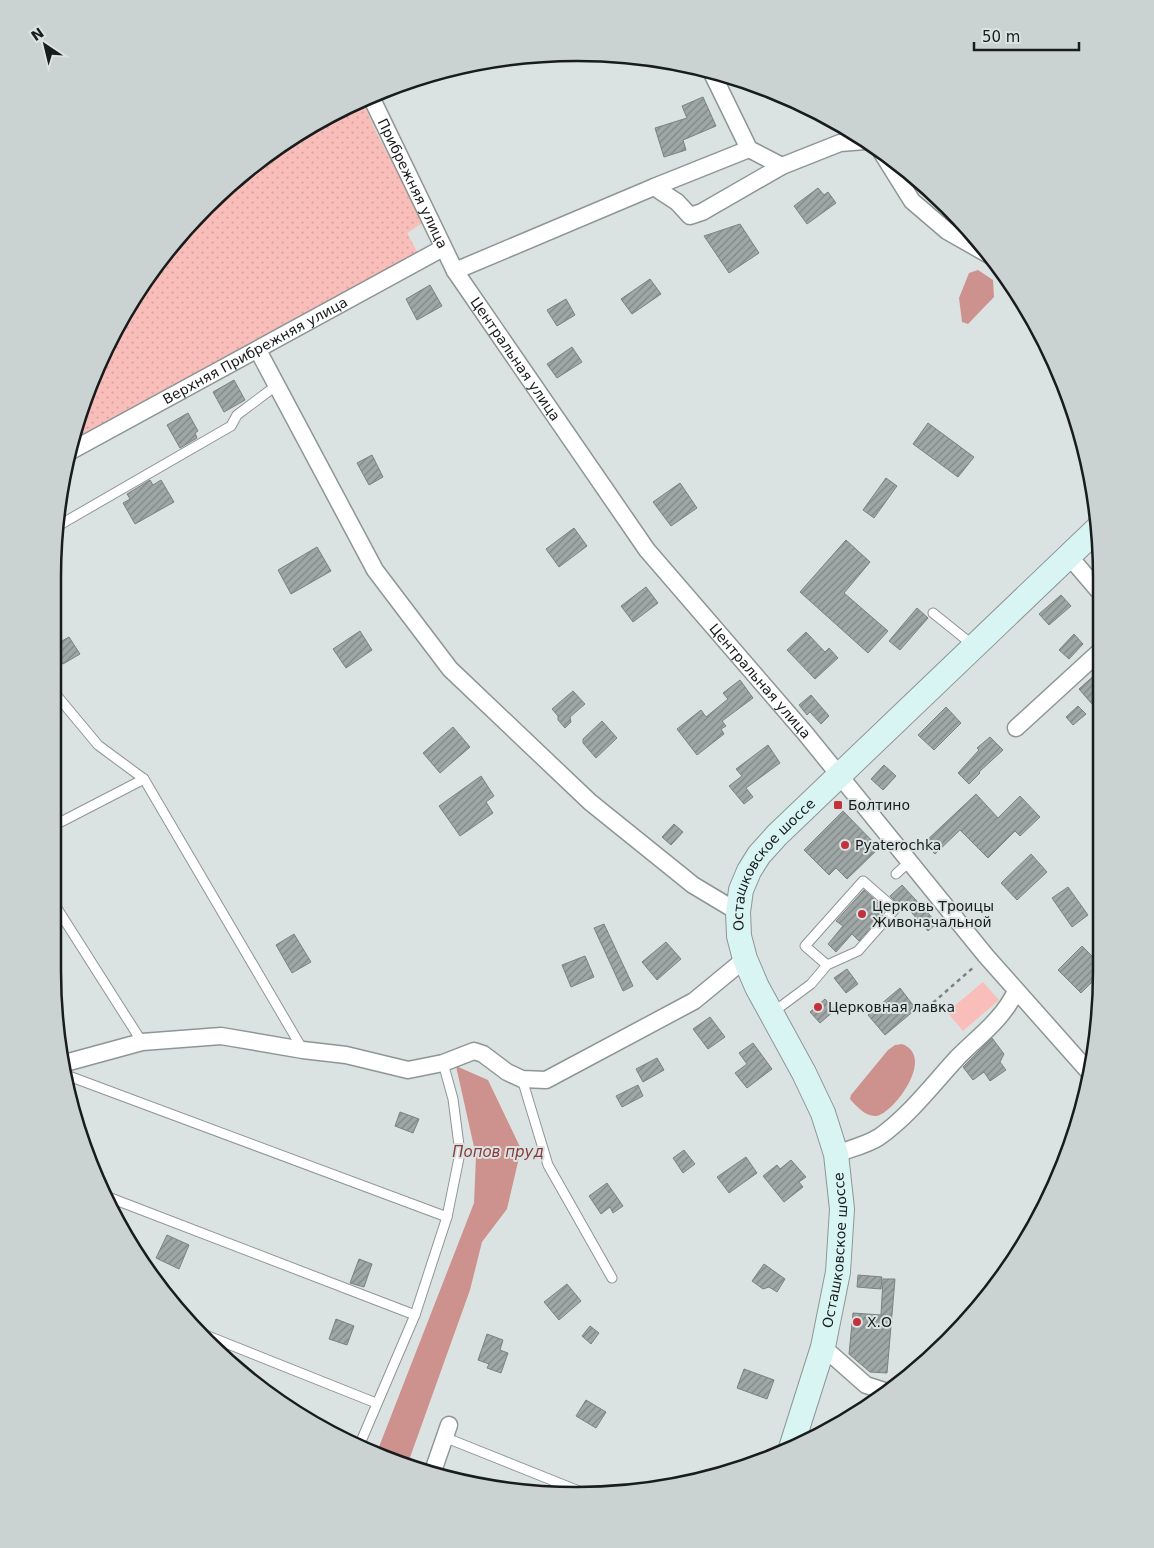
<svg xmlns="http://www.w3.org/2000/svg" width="1154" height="1548" font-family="'DejaVu Sans',sans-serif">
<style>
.grass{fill:url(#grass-dots)}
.park{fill:#fabeba}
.water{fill:#ce928e}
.building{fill:url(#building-hatch);stroke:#7b8282}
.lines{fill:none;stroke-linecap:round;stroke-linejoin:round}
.service-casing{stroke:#8e9695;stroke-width:11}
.minor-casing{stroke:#8e9695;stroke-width:19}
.secondary-casing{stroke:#8e9695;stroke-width:26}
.path{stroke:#7c8281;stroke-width:2.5;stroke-dasharray:4 4;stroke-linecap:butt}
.service{stroke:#fff;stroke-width:9}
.minor{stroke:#fff;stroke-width:16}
.secondary{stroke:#d9f5f3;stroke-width:24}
.poi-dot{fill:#c2323b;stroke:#dbe3e2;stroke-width:2}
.labels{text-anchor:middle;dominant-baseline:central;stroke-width:4;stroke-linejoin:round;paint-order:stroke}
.street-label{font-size:14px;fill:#191c1c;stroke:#dbe3e2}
.poi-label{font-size:14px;fill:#191c1c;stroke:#dbe3e2;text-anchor:start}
.water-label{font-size:15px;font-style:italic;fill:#883c3b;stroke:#dbe3e2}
.rim{fill:none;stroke:#191c1c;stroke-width:2.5}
</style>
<defs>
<pattern id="grass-dots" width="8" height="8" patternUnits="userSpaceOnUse" patternTransform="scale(1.25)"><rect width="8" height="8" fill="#fabeba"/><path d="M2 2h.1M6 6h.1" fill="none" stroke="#d6a39f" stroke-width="1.8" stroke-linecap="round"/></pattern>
<pattern id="building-hatch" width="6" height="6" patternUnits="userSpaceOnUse" patternTransform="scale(1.25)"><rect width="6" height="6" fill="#9ea6a6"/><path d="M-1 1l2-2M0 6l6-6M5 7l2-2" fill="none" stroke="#808686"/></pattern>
</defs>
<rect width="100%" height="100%" fill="#dbe3e2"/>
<polygon class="grass" points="362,100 377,134 424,222 407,233 419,255 69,451 70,442 93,376 141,285 206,206 258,161 345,106"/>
<polygon class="park" points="983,982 999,1000 963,1031 947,1012"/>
<g class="water">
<polygon points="978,270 993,280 994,297 968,324 962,322 959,298 969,273"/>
<path d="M902 1044C937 1057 892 1115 876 1116 866 1117 856 1106 850 1099L851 1095 888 1050 895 1045Z"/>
<polygon points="456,1066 488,1080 521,1149 507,1209 482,1242 470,1290 408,1463 377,1452 474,1203 476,1156"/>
</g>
<g class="building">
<polygon points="703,97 716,126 683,140 686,150 664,157 655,128 687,118 682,106"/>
<polygon points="818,188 824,195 828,192 836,203 807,224 794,206"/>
<polygon points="740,224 759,253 729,273 704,236"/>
<polygon points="650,279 661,294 632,314 621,299"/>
<polygon points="430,285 442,306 417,320 406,299"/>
<polygon points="566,299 575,315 557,326 547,310"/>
<polygon points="572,347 582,362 557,378 547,364"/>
<polygon points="234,380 245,400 224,412 213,392"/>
<polygon points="188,413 198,431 195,433 197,438 180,448 167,425"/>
<polygon points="928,423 974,457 958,477 913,444"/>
<polygon points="372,455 383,477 369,485 357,463"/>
<polygon points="886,478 897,486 874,518 863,510"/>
<polygon points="150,480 153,485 161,480 174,502 135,524 123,503 130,499 127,494"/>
<polygon points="680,483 697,508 671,526 653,502"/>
<polygon points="574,528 587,546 559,567 546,549"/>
<polygon points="846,540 870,562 844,593 888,631 868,653 800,592"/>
<polygon points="317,547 331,571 291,594 278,570"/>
<polygon points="646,587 658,603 633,622 621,606"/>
<polygon points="1061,595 1071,606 1049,625 1039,614"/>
<polygon points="917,608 928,618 900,650 889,641"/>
<polygon points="360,631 372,650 346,668 333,649"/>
<polygon points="806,632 825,652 829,648 838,658 815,679 787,650"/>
<polygon points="1074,634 1083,644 1069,659 1059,650"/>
<polygon points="69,637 80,654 63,664 53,646"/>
<polygon points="1098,672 1098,698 1092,704 1079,689"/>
<polygon points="740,680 753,698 722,721 726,726 721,729 724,734 697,755 677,729 701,710 706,717 728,699 723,693"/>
<polygon points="573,691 585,704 570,717 571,722 565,728 558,720 558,716 552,709"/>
<polygon points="811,695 829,716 821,724 810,712 807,715 799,705"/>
<polygon points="1078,706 1086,714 1073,725 1066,717"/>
<polygon points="946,707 961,723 934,750 918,735"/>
<polygon points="602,721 617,738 596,758 583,743 583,739"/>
<polygon points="453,727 470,747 440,773 423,753"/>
<polygon points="990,737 1003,750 979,772 980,773 969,784 958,773 979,750 977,748"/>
<polygon points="768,745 780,763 746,788 753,797 744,804 729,786 742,776 736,769"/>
<polygon points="884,765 896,776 883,790 871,779"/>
<polygon points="481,776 494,796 486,802 493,813 460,836 439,806"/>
<polygon points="976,794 998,818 1020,796 1040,817 1020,836 1015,831 988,858 960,830 935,854 924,843"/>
<polygon points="843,811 879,848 847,879 836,868 829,875 804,850"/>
<polygon points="674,824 683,832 671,845 662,837"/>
<polygon points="1031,854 1047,872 1017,900 1001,883"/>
<polygon points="902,885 937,923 928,931 903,903 900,906 890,896"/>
<polygon points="1068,887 1088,915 1072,927 1052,898"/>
<polygon points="864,890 886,910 859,941 852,934 836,952 828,944 843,926 836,921"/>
<polygon points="604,924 633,986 623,991 594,928"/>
<polygon points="294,934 311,962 292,973 276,945"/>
<polygon points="666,942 681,959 657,980 642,962"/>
<polygon points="1082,946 1100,964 1100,974 1081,993 1058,970"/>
<polygon points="585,956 594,977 571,987 562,965"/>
<polygon points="847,969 858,984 846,993 834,978"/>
<polygon points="900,988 916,1009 885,1035 868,1015"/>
<polygon points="825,999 835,1010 820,1023 810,1012"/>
<polygon points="710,1017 725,1037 708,1049 693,1029"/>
<polygon points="992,1038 1004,1054 1000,1062 1006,1070 990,1081 984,1072 973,1080 963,1067"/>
<polygon points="753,1043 772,1069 747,1088 735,1073 747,1064 739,1053"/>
<polygon points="657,1058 664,1070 643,1082 636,1069"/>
<polygon points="638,1085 643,1096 622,1107 616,1096"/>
<polygon points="400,1112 419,1119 413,1133 395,1126"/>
<polygon points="684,1150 695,1164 683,1173 673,1158"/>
<polygon points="746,1157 757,1173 729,1193 717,1177"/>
<polygon points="791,1160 806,1177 799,1182 803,1187 784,1202 763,1176 777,1165 780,1169"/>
<polygon points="607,1183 623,1206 613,1213 610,1207 601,1214 589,1196"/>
<polygon points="167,1235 189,1245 179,1269 156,1258"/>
<polygon points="359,1259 372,1264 364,1287 350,1283"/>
<polygon points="764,1264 785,1279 777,1292 769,1287 763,1289 752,1281"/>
<polygon points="858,1275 882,1277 881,1289 857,1287"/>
<polygon points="883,1279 895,1279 887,1373 870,1372 849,1354 853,1313 881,1315"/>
<polygon points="567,1284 581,1301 559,1320 544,1302"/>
<polygon points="336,1319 354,1326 347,1345 329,1339"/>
<polygon points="590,1326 599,1333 591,1344 582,1336"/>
<polygon points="487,1334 503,1340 500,1350 508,1353 501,1373 487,1368 489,1364 478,1360"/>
<polygon points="744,1369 774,1380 767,1399 737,1388"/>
<polygon points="586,1400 606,1412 596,1428 576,1416"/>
</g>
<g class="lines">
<g class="service-casing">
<g id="service">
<polyline points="56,527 231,426 237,415 277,385"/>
<polyline points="933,613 974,646"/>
<polyline points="53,691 98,745 144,779"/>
<polyline points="53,826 144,779 303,1050"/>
<polyline points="896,874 909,862"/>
<polyline points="53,902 142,1042"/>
<polyline points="772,1013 811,984 827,965 858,951 895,909 863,881 805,946 827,965"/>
<polyline points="66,1075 447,1217"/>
<polyline points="522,1079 548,1165 612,1278"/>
<polyline points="108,1197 415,1315"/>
<polyline points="198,1332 376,1403"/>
<polyline points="444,1437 584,1493"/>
<polyline points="359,1446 415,1315 447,1217 460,1153 453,1099 443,1063"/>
</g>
</g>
<g class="minor-casing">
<g id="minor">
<path id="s1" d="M371 97 455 271 647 550 805 733 986 956 1089 1072"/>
<polyline points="749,149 782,166"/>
<polyline points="882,153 912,201 947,231 991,256"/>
<polyline points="654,187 749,149 712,73"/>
<polyline points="455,271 654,187 677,202 690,216 702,212 782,166 840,143 865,141"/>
<polyline points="261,356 375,570 450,669 590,802 693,885 738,912"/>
<path id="s2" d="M69 452 443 248"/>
<polyline points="1069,556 1098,590"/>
<polyline points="1016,728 1098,653"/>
<polyline points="65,1063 142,1042 221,1036 303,1050 346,1055 408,1070 443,1063 474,1051 483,1054 507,1072 522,1079 546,1080 694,1001 745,959"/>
<path d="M836 1154C849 1149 867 1145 879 1137 909 1116 933 1084 958 1057 979 1036 1003 1019 1016 991"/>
<polyline points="823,1347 866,1385 888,1392"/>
<polyline points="433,1471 449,1425"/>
</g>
</g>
<g class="secondary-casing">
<g id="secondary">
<path id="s3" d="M791 1448 823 1347 838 1272 842 1209 836 1154 823 1113 804 1073 757 987 745 959 739 936 738 912 741 890 749 871 759 855 777 835 1097 529"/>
</g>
</g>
<polyline class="path" points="927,1008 975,966"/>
<use href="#service" class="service"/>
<use href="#minor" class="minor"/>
<use href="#secondary" class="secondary"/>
</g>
<g class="poi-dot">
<rect x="833" y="800" width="10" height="10" rx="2.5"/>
<circle cx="845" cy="845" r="5"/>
<circle cx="862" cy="914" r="5"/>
<circle cx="818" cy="1007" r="5"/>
<circle cx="857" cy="1322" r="5"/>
</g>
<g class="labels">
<g class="street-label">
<text stroke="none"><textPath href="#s1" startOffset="96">Прибрежняя улица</textPath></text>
<text stroke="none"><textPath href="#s2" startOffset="212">Верхняя Прибрежняя улица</textPath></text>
<text stroke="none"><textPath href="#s1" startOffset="300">Центральная улица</textPath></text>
<text stroke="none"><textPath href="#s1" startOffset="705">Центральная улица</textPath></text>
<text stroke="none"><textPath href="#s3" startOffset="624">Осташковское шоссе</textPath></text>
<text stroke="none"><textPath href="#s3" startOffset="204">Осташковское шоссе</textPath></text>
</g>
<g class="poi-label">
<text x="848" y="805">Болтино</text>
<text x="855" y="845">Pyaterochka</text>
<text x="872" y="906">Церковь Троицы<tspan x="872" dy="16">Живоначальной</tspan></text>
<text x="828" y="1007">Церковная лавка</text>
<text x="867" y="1322">X.O</text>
</g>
<g class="water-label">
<text x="498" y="1152">Попов пруд</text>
</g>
</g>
<path d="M0 0H1154V1548H0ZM577 61H577A516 516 0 0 1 1093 577V971A516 516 0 0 1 577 1487H577A516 516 0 0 1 61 971V577A516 516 0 0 1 577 61Z" fill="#cbd3d2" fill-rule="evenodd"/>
<path class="rim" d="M577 61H577A516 516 0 0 1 1093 577V971A516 516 0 0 1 577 1487H577A516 516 0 0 1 61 971V577A516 516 0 0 1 577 61Z"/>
<g transform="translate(45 45) rotate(325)" stroke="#dbe3e2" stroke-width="4" paint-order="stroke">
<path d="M0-4L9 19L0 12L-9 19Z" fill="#191c1c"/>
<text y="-8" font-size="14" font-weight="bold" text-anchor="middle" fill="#191c1c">N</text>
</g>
<path d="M974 42v8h105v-8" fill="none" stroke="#191c1c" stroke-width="2.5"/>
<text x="982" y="42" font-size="15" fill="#191c1c" stroke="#dbe3e2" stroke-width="4" paint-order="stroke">50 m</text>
</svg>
